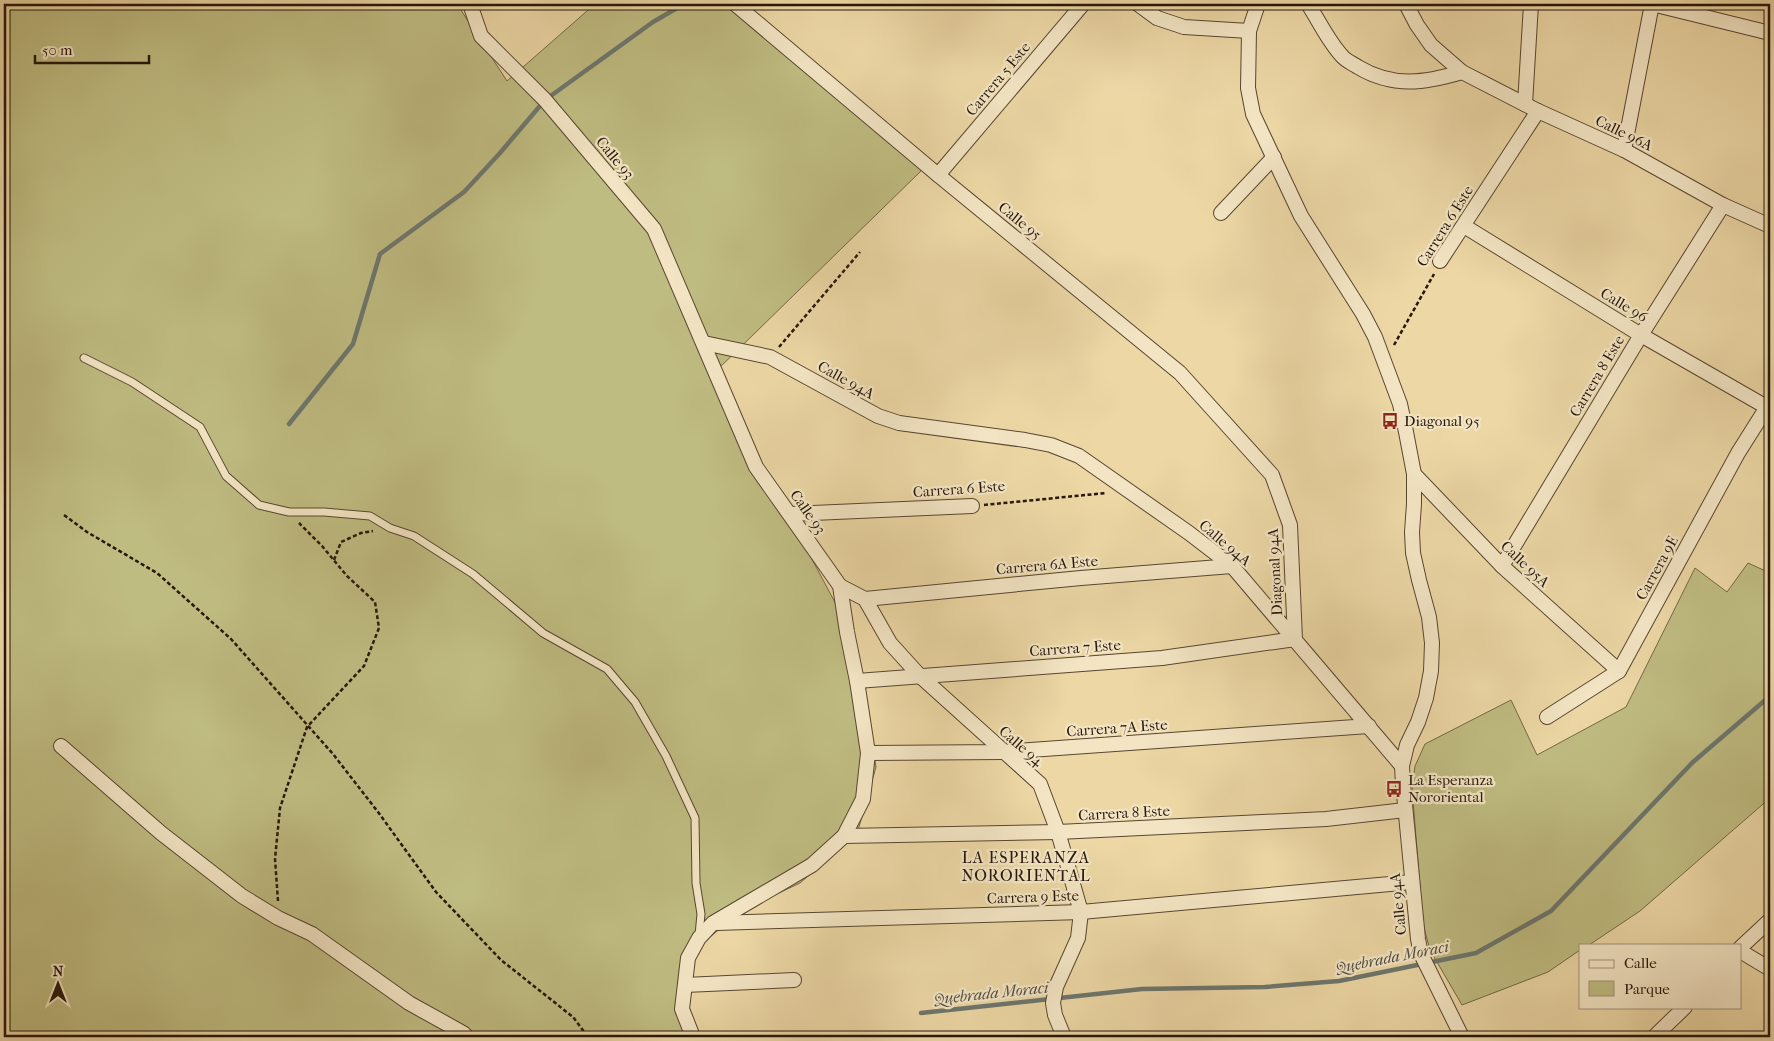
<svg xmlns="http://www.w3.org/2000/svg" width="1774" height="1041" font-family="'IM FELL French Canon',serif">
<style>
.green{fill:#bfbc81;stroke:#736946}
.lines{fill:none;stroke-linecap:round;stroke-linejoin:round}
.stream{stroke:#6d776e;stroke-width:4.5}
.service-casing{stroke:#584631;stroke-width:9}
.minor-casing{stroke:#584631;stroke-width:16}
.path{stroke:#27160a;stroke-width:2.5;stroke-dasharray:4 2.5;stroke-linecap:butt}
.service{stroke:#f3e5c4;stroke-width:7}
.minor{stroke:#f3e5c4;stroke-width:14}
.labels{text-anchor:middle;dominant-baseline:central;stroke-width:4.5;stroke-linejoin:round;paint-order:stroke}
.street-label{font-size:15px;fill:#27160a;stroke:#f3e5c4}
.poi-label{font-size:15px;fill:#27160a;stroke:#f3e5c4;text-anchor:start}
.neighbourhood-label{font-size:16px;letter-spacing:1px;fill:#27160a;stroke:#f3e5c4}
.water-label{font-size:16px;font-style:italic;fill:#504e44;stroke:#f3e5c4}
</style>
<rect width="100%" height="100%" fill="#ecd7a5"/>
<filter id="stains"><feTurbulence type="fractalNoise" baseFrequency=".004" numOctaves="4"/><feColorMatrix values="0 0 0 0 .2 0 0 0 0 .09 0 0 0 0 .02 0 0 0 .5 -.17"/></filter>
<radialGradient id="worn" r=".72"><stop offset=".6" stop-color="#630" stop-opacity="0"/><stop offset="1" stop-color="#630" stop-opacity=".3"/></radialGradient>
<g class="green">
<polygon points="4,4 457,4 507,81 595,4 741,4 922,170 713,374 838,608 865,700 876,767 857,834 800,883 743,910 694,950 680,1007 692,1037 4,1037"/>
<polygon points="1748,563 1770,573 1770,798 1640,911 1589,945 1580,945 1580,950 1548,972 1462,1005 1430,950 1423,924 1412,788 1415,766 1425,744 1511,700 1537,755 1626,707 1695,568 1727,592"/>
</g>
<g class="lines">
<g class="stream">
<polyline points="289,424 353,344 380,254 464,192 500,153 545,100 653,22 684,4"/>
<polyline points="921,1013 1142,989 1265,987 1339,981 1476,953 1551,911 1693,762 1770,696"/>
</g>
<g class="service-casing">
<polyline id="service" points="84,358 132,382 200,427 226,476 259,505 289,512 324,512 370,516 390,528 414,536 473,574 543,633 607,669 635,702 666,756 695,818 696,883 701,914 699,935"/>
</g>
<g class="minor-casing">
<g id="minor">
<polyline points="470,4 481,36 545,100 654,229 756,467 840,586 847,632 857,681 868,753 863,799 844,836 812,865 713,923 699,938 688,958 682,1009 693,1037"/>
<polyline points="735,4 938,175 1180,373 1272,475 1290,525 1295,639 1162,658 857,681"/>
<polyline points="1138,4 1157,18 1184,27 1249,31"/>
<polyline points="1258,4 1249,31 1248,88 1253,114 1301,216 1363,314 1375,337 1400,404 1406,432 1414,474 1414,504 1412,532 1413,553 1419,580 1429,617 1432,643 1431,671 1426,698 1418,722 1407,745 1402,766 1403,784 1418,939 1421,954 1462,1037"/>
<path d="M1308 4C1319 21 1328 41 1342 56 1346 61 1352 63 1358 67 1393 88 1425 83 1462 72"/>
<polyline points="1406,4 1417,25 1431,45 1462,72 1538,111 1624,150 1723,205 1770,226"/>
<polyline points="1652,4 1770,33"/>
<polyline points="1525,104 1531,4"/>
<polyline points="1624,150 1652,4"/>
<polyline points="938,175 1083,4"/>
<polyline points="1221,213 1274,157"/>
<polyline points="1464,226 1641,335 1770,409"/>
<polyline points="1440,261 1538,111"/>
<polyline points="704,343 770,357 878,416 899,423 1025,440 1051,445 1079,456 1189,533 1232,566 1402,766"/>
<polyline points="1414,474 1502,566 1619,671"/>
<polyline points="790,514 972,506"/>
<polyline points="1502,566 1641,335 1723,205"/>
<polyline points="840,586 865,599 890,643 919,675 1040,784 1058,832 1081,912 1078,938 1056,987 1053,1003 1055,1015 1064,1037"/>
<polyline points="865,599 1081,578 1232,566"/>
<polyline points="1547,717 1619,671 1738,453 1767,407"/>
<polyline points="61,746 161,833 242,896 278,918 312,934 409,1003 463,1033 467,1037"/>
<polyline points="868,753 1003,752 1369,726"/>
<polyline points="844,836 1058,832 1326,819 1405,810"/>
<polyline points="716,923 1081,912 1412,882"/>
<polyline points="1740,948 1770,920"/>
<polyline points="1740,951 1770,969"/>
<polyline points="685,985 794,980"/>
<polyline points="1654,1037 1685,1007"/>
</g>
</g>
<g class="path">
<polyline points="1394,345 1434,274"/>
<polyline points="779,347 860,252"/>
<polyline points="984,505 1106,493"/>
<polyline points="64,515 87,532 157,573 231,639 333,754 378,812 436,892 501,960 573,1017 588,1037"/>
<polyline points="334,560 341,542 361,533 373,531"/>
<polyline points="278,901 275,859 280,808 307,727 364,666 379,628 375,602 347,576 322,546 299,523"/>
</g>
<use href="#service" class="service"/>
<use href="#minor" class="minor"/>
</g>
<defs>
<g id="bus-bare" transform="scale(1.35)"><path d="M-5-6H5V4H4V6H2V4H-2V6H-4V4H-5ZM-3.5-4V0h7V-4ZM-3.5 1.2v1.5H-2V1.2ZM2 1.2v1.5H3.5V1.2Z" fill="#8f2418" stroke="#f3e5c4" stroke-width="2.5" paint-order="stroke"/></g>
</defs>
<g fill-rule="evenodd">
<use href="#bus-bare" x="1390" y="421"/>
<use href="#bus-bare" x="1394" y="789"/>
</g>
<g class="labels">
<g class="street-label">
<text transform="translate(998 79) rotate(-50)">Carrera 5 Este</text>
<text transform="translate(1624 133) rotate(26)">Calle 96A</text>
<text transform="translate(615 158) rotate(50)">Calle 93</text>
<text transform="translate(1020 221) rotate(39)">Calle 95</text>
<text transform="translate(1445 226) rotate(-58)">Carrera 6 Este</text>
<text transform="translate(1624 305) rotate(31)">Calle 96</text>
<text transform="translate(1597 376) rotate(-59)">Carrera 8 Este</text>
<text transform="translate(846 380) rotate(29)">Calle 94A</text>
<text transform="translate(959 489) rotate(-4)">Carrera 6 Este</text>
<text transform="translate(808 512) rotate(55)">Calle 93</text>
<text transform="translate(1225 543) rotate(40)">Calle 94A</text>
<text transform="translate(1525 564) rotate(43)">Calle 95A</text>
<text transform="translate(1047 565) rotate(-5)">Carrera 6A Este</text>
<text transform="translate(1657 568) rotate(-61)">Carrera 9E</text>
<text transform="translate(1275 572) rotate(-93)">Diagonal 94A</text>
<text transform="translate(1075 648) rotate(-4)">Carrera 7 Este</text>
<text transform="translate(1117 728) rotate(-4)">Carrera 7A Este</text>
<text transform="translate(1021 746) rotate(41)">Calle 94</text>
<text transform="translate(1124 813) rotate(-3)">Carrera 8 Este</text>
<text transform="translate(1033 897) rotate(-2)">Carrera 9 Este</text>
<text transform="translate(1398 904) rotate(-96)">Calle 94A</text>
</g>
<g class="poi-label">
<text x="1404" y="421">Diagonal 95</text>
<text x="1408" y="780">La Esperanza<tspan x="1408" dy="17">Nororiental</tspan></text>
</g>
<g class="neighbourhood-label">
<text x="1026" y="857">LA ESPERANZA<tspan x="1026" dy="18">NORORIENTAL</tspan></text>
</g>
<g class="water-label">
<text transform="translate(1392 957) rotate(-11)">Quebrada Moraci</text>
<text transform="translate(991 993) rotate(-6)">Quebrada Moraci</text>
</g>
</g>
<rect width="1774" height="1041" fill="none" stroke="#ecd7a5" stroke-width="20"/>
<rect x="5" y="5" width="1764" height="1031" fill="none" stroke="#27160a" stroke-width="2.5"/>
<rect x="10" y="10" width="1754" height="1021" fill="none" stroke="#27160a"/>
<rect x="1579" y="944" width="162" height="65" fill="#f3e5c4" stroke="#a1927a"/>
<rect x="1589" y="960" width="25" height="8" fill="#f3e5c4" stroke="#a1927a"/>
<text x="1624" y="968" font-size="15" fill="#27160a">Calle</text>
<rect x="1589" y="981" width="25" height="15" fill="#bfbc81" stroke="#a1927a"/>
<text x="1624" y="994" font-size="15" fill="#27160a">Parque</text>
<g transform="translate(58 984)" stroke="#f3e5c4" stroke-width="4" paint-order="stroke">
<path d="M0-4L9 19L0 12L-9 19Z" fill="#27160a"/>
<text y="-8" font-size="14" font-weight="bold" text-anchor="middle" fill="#27160a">N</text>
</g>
<path d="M35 55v8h114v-8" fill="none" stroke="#27160a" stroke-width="2.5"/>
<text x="42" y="55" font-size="15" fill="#27160a" stroke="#f3e5c4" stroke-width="4" paint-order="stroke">50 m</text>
<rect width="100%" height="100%" filter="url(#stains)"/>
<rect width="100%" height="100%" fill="url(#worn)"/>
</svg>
